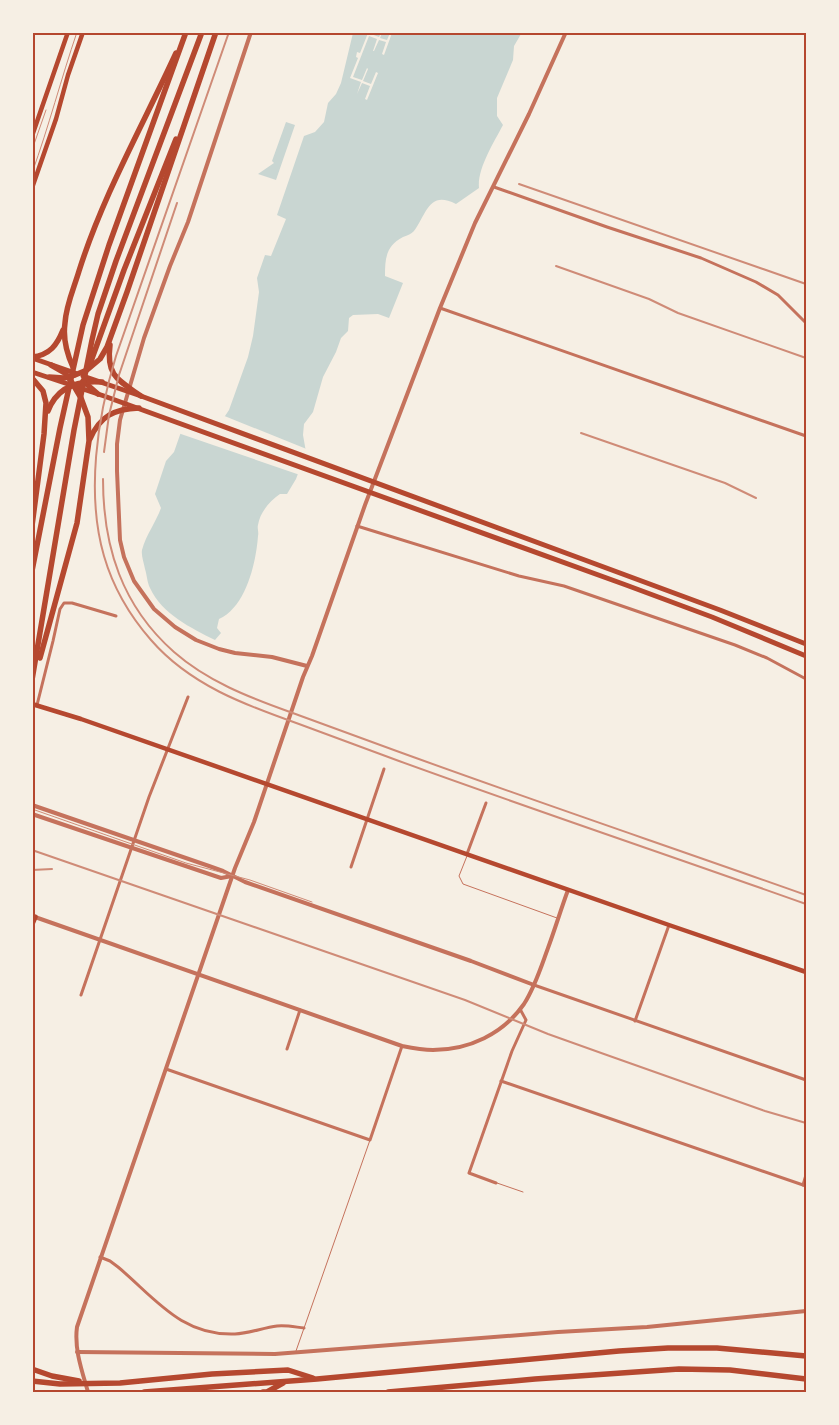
<svg xmlns="http://www.w3.org/2000/svg" width="839" height="1425" font-family="'Fira Sans',sans-serif">
<style>
.water{fill:#c9d6d2}
.pier{fill:#f6efe4}
.lines{fill:none;stroke-linecap:round;stroke-linejoin:round}
.service{stroke:#c5725c;stroke-width:1}
.minor{stroke:#c5725c;stroke-width:3}
.tertiary{stroke:#c5725c;stroke-width:4}
.secondary{stroke:#b5482f;stroke-width:4.5}
.primary{stroke:#b5482f;stroke-width:4.5}
.trunk{stroke:#b5482f;stroke-width:5}
.motorway{stroke:#b5482f;stroke-width:5.5}
.tram{stroke:#cf8b77;stroke-width:1}
.rail{stroke:#cf8b77;stroke-width:2}
.neatline{fill:none;stroke:#b5482f;stroke-width:2}
</style>
<rect width="100%" height="100%" fill="#f6efe4"/>
<g class="water">
<path d="M353 33H521V34L514 46 513 60 497 98V116L503 125C494 142 477 169 479 188L456 204C429 190 427 213 414 231 411 234 408 235 403 237 386 246 385 258 385 276L403 283 389 318 378 314 353 315 349 318 348 331 341 338 336 352 323 377 313 412 304 424 303 435 306 452 296 479 287 494H280C270 501 260 512 258 525 257 528 259 532 258 536 256 563 246 607 219 619L217 628 221 633 215 640C191 628 162 614 150 588 147 582 147 575 145 569 144 563 141 556 142 550 146 535 156 522 161 508L155 494 166 461 174 452 181 432 225 416 229 410 248 357 253 336 259 292 257 278 265 255 271 256 286 219 277 215 304 136 315 132 324 122 328 103 336 94 341 83Z"/>
<polygon points="286,122 295,125 276,180 258,174 274,163 272,161"/>
</g>
<g class="pier">
<polygon points="368,33 372,33 371,34 379,37 381,33 382,33 380,38 387,40 390,33 392,33 384,55 382,54 386,42 379,40 374,51 373,51 377,39 369,36 353,77 362,80 367,68 368,69 363,81 371,84 376,72 378,73 367,100 365,99 370,86 362,83 357,94 361,82 350,78 358,58 356,57 357,52 360,53"/>
<polygon points="222,415 309,450 300,475 178,433 179,430 192,423 207,422"/>
</g>
<g class="lines">
<g class="service">
<polyline points="467,856 459,876 463,884 557,918"/>
<polyline points="497,1183 523,1192"/>
<polyline points="296,1351 370,1140"/>
</g>
<g class="minor">
<polyline points="494,187 607,227 701,258 756,282 778,295 806,323"/>
<polyline points="440,308 806,436"/>
<polyline points="357,526 519,576 564,586 735,645 767,658 806,679"/>
<polyline points="37,705 53,641 60,609 64,603 72,603 116,616"/>
<polyline points="467,854 486,803"/>
<polyline points="351,867 384,769"/>
<polyline points="534,985 806,1080"/>
<polyline points="81,995 149,797 188,697"/>
<polyline points="635,1021 669,925"/>
<polyline points="287,1049 300,1010"/>
<polyline points="166,1069 370,1140 402,1046"/>
<polyline points="501,1081 806,1186"/>
<polyline points="496,1183 469,1173 512,1051 526,1020 520,1009"/>
<polyline points="803,1185 806,1175"/>
<path d="M100 1257 110 1261 118 1267C155 1298 181 1336 235 1334 249 1333 263 1328 277 1326 286 1325 295 1327 304 1328"/>
</g>
<g class="tertiary">
<polyline points="251,32 188,222 170,266 144,338 120,420 117,444 117,471 120,540 124,557 134,581 154,609 175,627 196,640 219,649 235,653 272,657 307,666"/>
<polyline points="32,805 209,866 223,871 245,882 471,961 534,985"/>
<polyline points="32,814 221,878 232,876"/>
<path d="M35 917 402 1046C412 1048 422 1050 433 1050 469 1050 503 1034 524 1004 535 987 541 967 548 948 555 929 561 909 568 890"/>
<polyline points="77,1352 275,1354 558,1332 647,1327 806,1311"/>
<path d="M88 1392C82 1371 74 1349 77 1327L235 868 254 822 303 677 312 656 365 505 440 308 475 223 529 114 566 32"/>
</g>
<polyline class="secondary" points="32,704 81,719 669,925 806,972"/>
<g class="primary">
<polyline points="32,136 68,32"/>
<polyline points="32,188 56,119 68,75 83,32"/>
</g>
<g class="trunk">
<polyline points="32,358 75,373"/>
<polyline points="32,372 104,396 626,585 712,617 806,656"/>
<polyline points="83,376 141,396 720,610 806,644"/>
</g>
<g class="motorway">
<path d="M110 345C106 376 118 380 141 396"/>
<path d="M32 357C50 355 57 345 63 330"/>
<polyline points="90,364 124,270 176,139"/>
<path d="M73 367C67 354 63 337 65 323 66 305 74 288 79 271 103 195 143 125 176 53"/>
<polyline points="49,377 64,378 75,375 87,370 100,359 107,347 127,292 216,32"/>
<polyline points="32,378 43,391 46,403 44,434 32,526"/>
<polyline points="83,381 98,394"/>
<path d="M48 411C57 387 78 380 102 382"/>
<path d="M90 439C100 416 114 409 139 408"/>
<polyline points="32,571 60,428 83,325 109,245 186,32"/>
<polyline points="40,658 77,523 89,441 88,417 81,398 71,381 65,373 51,365"/>
<polyline points="32,680 74,430 92,340 98,314 116,261 202,32"/>
<polyline points="32,924 35,917"/>
<polyline points="32,1369 52,1376 79,1381"/>
<polyline points="32,1381 60,1384 120,1383 212,1374 288,1370 313,1378"/>
<polyline points="144,1392 317,1379 619,1351 668,1348 717,1348 806,1356"/>
<polyline points="263,1392 267,1392 283,1383"/>
<polyline points="388,1392 535,1379 679,1369 730,1370 806,1379"/>
</g>
<g class="tram">
<polyline points="32,150 46,110"/>
<path d="M32 173C49 126 61 79 77 32"/>
<polyline points="32,809 186,863 250,880 312,902"/>
</g>
<g class="rail">
<path d="M229 32 116 356C97 418 86 494 104 556 113 587 130 616 151 640 190 685 245 705 299 724 332 736 366 749 399 761 534 810 671 856 806 904"/>
<polyline points="519,184 806,284"/>
<polyline points="556,266 649,299 678,313 806,358"/>
<polyline points="581,433 725,483 756,498"/>
<polyline points="104,452 109,415 119,375 177,203"/>
<path d="M103 479C103 547 122 606 174 652 207 681 248 697 290 712 317 722 345 732 372 742 516 795 662 844 806 895"/>
<polyline points="32,850 465,1000 548,1034 604,1054 765,1111 806,1123"/>
<polyline points="32,870 52,869"/>
</g>
</g>
<rect width="839" height="1425" fill="none" stroke="#f6efe4" stroke-width="68"/>
<rect x="34" y="34" width="771" height="1357" class="neatline"/>
</svg>
